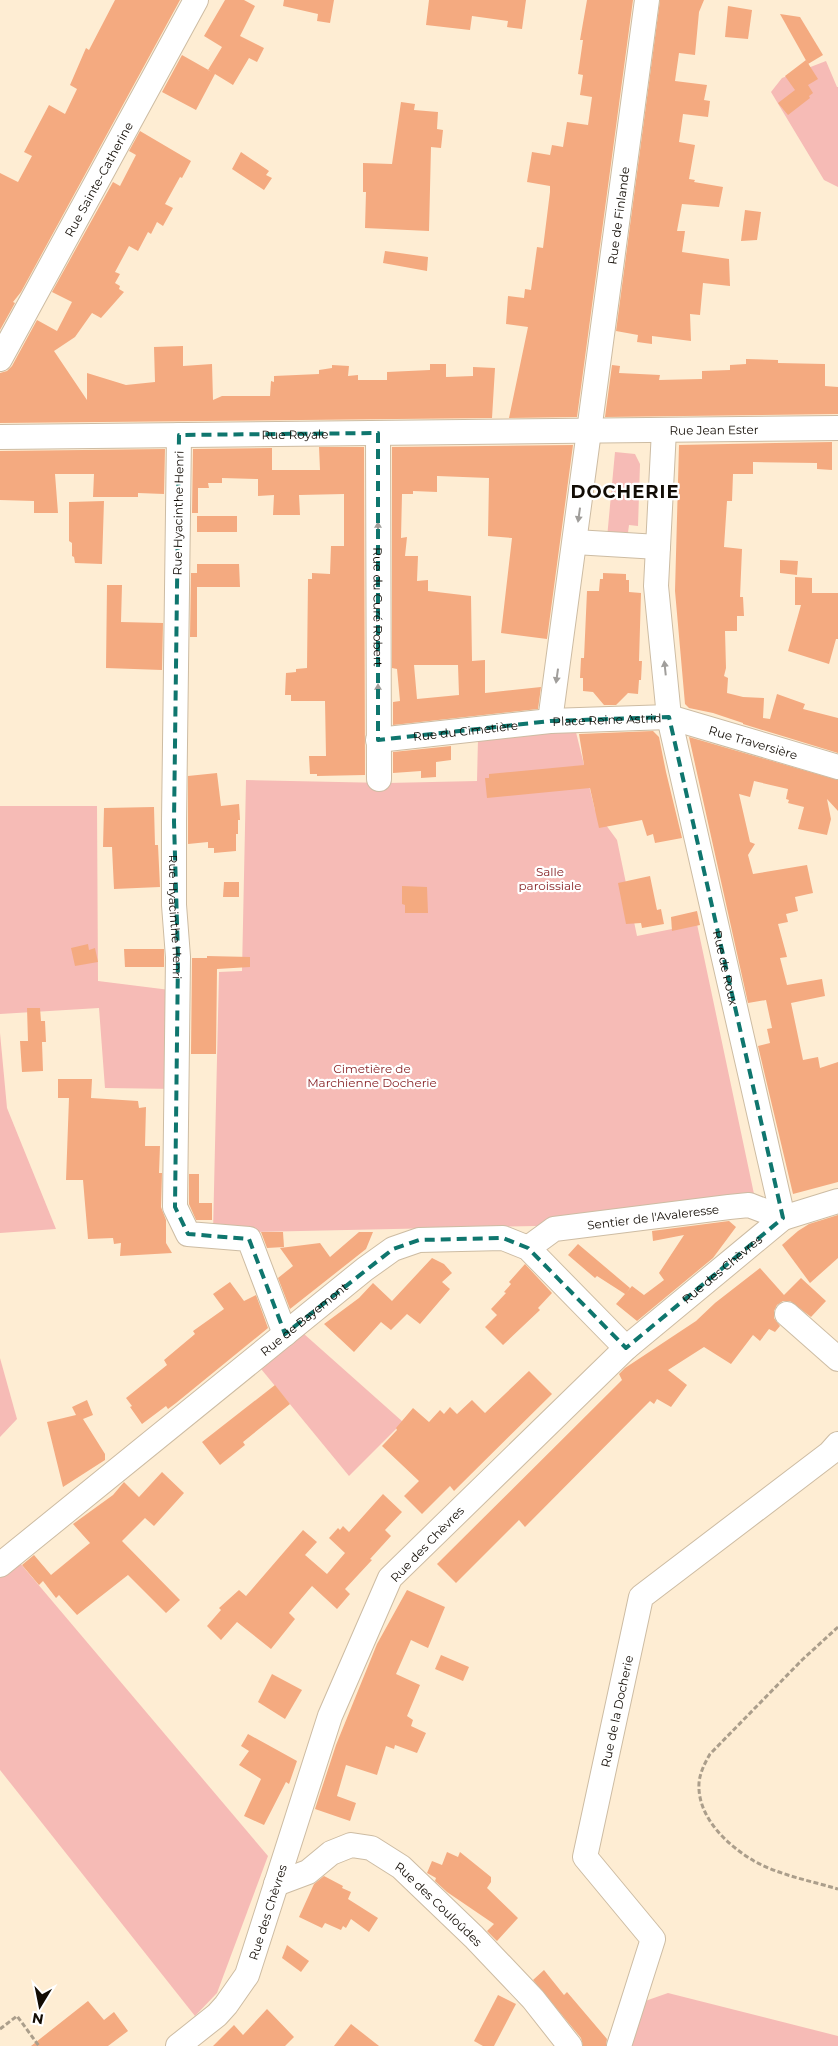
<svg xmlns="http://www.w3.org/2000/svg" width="838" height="2046" font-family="Montserrat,sans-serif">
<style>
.green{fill:#f6bbb6}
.building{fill:#f4aa80;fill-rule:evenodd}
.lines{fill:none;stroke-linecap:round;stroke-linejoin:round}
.minor-casing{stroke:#cdbca3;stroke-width:26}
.path{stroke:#ab9e8b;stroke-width:3;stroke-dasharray:5 2.5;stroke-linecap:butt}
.minor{stroke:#fff;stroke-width:24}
.oneway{fill:#a09e9b}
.marked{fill:none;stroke:#0f766e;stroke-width:4;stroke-dasharray:10 6;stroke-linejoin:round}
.labels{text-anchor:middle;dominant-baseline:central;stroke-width:4.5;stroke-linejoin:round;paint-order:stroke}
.street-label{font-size:12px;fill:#120c05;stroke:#fff}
.park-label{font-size:12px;fill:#882427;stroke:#fff}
.district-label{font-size:18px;font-weight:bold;letter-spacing:1px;fill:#120c05;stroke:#fff}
</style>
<rect width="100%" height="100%" fill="#feedd3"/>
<g class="green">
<polygon points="826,61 837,87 838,87 838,187 824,180 771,92 782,78"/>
<polygon points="615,452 635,454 640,464 638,526 629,525 627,540 607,538"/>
<polygon points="575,728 595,810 617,840 637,936 697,924 754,1194 536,1226 213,1233 219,972 242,971 246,780 387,783 477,781 478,739"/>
<polygon points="0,806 97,806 98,981 178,991 177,1089 105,1088 99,1008 0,1014"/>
<polygon points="0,1033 7,1108 56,1229 0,1233"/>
<polygon points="304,1334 403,1422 349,1476 257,1364"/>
<polygon points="0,1358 17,1419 0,1437"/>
<polygon points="20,1563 268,1856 217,1993 195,2016 0,1770 0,1578"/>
<polygon points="668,1993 838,2036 838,2046 619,2046 631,2006"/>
</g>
<g class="building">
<polygon points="115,0 180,0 21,292 13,302 15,303 0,330 0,173 18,182 32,156 24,152 49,105 65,114 77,89 70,85 86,48 89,50"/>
<polygon points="225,0 244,0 255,6 240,36 264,48 257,62 249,58 233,85 215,74 196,110 162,92 182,55 212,72 208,70 222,47 204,36"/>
<polygon points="284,0 334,0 330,23 317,21 318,14 283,6"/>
<polygon points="429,0 526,0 522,29 507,27 508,21 472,16 470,30 426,25"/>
<polygon points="587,0 633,0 577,417 509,418 528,327 506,324 508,296 524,298 525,289 531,290 537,247 543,248 550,192 550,186 527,182 532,152 550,155 552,145 563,147 567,122 588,125 592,97 580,95 583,75 578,74 583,40 580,40"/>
<polygon points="660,0 704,0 699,12 695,55 679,53 675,81 707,85 704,100 710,101 708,117 683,114 679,142 695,145 689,179 695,180 694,182 723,187 719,207 682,204 677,231 685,231 682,252 729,259 730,286 703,283 700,315 690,314 691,341 652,336 652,344 637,342 638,335 616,331"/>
<polygon points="728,6 752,10 748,39 725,37"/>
<polygon points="780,14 800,17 823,55 808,64"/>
<polygon points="806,60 818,79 808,85 813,93 809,96 810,98 788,115 778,103 795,90 785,76"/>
<polygon points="401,102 415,104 414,110 438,112 437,129 443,130 441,148 431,147 429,231 365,228 366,192 363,192 363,163 392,164"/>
<polygon points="140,131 191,161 182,178 180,177 165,204 173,208 163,226 157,222 151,234 148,232 138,251 129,246 115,272 120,274 115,283 120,286 119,289 124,292 101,318 92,313 75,337 54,351 87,400 87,373 126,385 155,382 154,347 183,346 183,366 212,364 213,400 222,396 270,396 271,381 274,382 274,376 319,374 319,370 332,368 332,365 349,366 348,376 358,375 358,380 387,380 387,372 430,370 430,364 446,364 446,377 473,376 473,367 495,368 492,418 0,423 0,373 7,371 12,366 37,320 57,331 72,302 52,292 113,182 120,186 136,155 129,151"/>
<polygon points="241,152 269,171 266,175 272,178 264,190 232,169"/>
<polygon points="745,210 761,212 757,240 741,241"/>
<polygon points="385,251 428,257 427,271 383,263"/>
<polygon points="746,359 778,360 778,363 825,364 825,386 838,387 838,414 605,417 612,365 620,366 619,373 660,375 659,380 702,379 702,371 730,370 730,365 746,364"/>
<polygon points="832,442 832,470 817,469 817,463 753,462 753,474 733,474 732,501 727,501 724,547 742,549 740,597 743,597 744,616 737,616 737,631 725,631 726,668 724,676 728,678 727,693 743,697 764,698 763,718 770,719 777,694 805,704 803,709 838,718 838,753 743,724 743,723 713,713 689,708 685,704 675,591 679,445"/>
<path d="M573 445 547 639 501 633 512 538 488 536 489 478 437 476V492L413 491V494H402L401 538 407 537 405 556H418L417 581 428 580V591L471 596 472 661 485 660V693L541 687 538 709 393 725V702L400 701 397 669 392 668V447ZM414 665H458L459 695 417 699Z"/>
<polygon points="319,447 364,447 365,775 317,776 317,774 310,774 309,756 326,756 325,701 291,701 291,695 285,695 286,673 296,672 296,669 307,668 308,579 312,579 312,573 330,574 331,546 344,546 344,494 299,495 300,515 273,515 274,495 258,496 258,479 222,478 222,483 208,483 209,488 198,488 198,513 192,513 193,449 272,448 272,470 320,470"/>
<polygon points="165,449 164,494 138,493 138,497 93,497 94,474 55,474 58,513 34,513 34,501 0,500 0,451"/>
<polygon points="104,501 102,564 75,563 74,557 72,556 72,543 69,541 69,502"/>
<rect x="197" y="516" width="40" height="16"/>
<polygon points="780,560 798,561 797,575 780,573"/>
<polygon points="197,564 239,564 240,587 197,587 197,637 190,637 191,573 197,573"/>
<polygon points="603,573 626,574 626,580 629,580 629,592 641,593 639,661 642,661 641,680 639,680 638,694 628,693 616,705 604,705 593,692 583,691 583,678 580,678 581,658 584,658 587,591 599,591 600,579 603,579"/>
<polygon points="795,577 812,578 812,593 838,593 838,639 836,639 829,664 788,651 801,605 795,605"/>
<polygon points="107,585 122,585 121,622 163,623 162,670 106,668"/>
<polygon points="653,731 659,737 666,772 682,838 655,843 653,834 647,836 642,820 599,828 590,788 487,798 485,778 489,778 489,774 584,765 579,734"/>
<polygon points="689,737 838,780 838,811 827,799 831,819 827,835 798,829 804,807 788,803 789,800 786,799 788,789 754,781 750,797 739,794 750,842 755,844 748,855 753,874 807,865 813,893 795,897 798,911 786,914 788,922 778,924 787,957 780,958 787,985 822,979 825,996 791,1003 803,1060 818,1057 820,1068 838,1062 838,1182 793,1194 758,1046 770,1043 767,1029 772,1028 766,1000 748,1003"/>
<polygon points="451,746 451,760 436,762 436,777 421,778 421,771 393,773 393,752"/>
<polygon points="217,773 221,806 239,804 240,820 238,820 238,834 236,834 236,851 214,853 214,848 208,848 208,842 188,844 188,776"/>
<polygon points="154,807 155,845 158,845 160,887 114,889 112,847 103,847 104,808"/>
<polygon points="650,876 657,910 661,909 664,924 642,928 641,923 626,924 618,883"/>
<polygon points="224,882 239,882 239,897 223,897"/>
<polygon points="402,886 427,887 428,913 405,913 405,905 402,904"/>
<polygon points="697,911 700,925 672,931 671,917"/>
<polygon points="88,944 89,950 95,948 98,962 75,966 71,948"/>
<polygon points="124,949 164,949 164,967 125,967"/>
<polygon points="207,956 250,957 250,967 217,969 216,1054 191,1054 192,958 207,958"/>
<polygon points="27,1008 40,1008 41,1021 45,1021 46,1042 42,1042 43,1071 22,1072 20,1041 28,1041"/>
<polygon points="58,1079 92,1079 91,1098 138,1101 139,1108 146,1107 145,1146 160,1146 159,1173 162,1173 161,1207 166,1220 166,1243 172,1253 120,1256 121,1243 114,1244 113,1238 88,1239 83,1180 66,1180 69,1098 58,1098"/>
<polygon points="189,1174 199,1174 199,1203 212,1203 212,1220 196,1220 189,1204"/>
<polygon points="838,1215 838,1258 810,1283 782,1245 798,1231 809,1224"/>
<polygon points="729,1221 736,1227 713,1258 637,1321 616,1304 625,1294 597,1276 595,1278 568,1255 578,1244 630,1288 626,1293 632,1286 644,1295 664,1280 659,1273 684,1235 653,1241 652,1231"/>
<polygon points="261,1232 283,1232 284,1247 267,1248"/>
<polygon points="359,1232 373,1232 366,1249 290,1309 278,1278 293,1266 280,1248 320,1243 330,1257"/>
<polygon points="432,1258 444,1264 452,1273 442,1282 450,1289 420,1324 407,1314 391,1330 381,1322 354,1352 324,1324 359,1298 373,1283 392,1301"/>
<polygon points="525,1264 552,1293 538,1308 540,1310 503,1345 485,1327 497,1315 491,1309 506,1293 504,1292 511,1284 509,1282"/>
<polygon points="760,1268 784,1295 801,1278 826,1301 811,1317 790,1301 783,1301 777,1305 774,1311 774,1318 780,1326 775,1332 769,1329 760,1341 753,1335 731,1364 704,1347 668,1370 687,1385 671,1407 657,1399 654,1404 650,1401 525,1527 519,1520 456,1583 437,1564 622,1380 619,1374 625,1368 696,1321 715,1303"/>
<polygon points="230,1282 244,1301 256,1295 268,1328 176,1403 168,1409 166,1406 142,1424 130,1407 132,1406 126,1398 167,1365 164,1360 195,1334 193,1331 224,1309 213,1294"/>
<polygon points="529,1371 552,1394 454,1491 450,1486 422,1514 404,1496 419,1481 382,1446 397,1430 396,1428 413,1408 429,1422 440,1410 444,1414 450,1407 457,1414 472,1400 485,1413"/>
<polygon points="275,1385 290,1404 243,1442 245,1445 220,1465 202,1442"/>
<polygon points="87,1400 93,1415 83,1419 105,1454 105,1460 63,1487 47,1422 76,1415 72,1407"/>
<polygon points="162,1472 184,1493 154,1526 145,1518 122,1541 180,1600 166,1613 128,1575 77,1615 59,1595 56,1598 43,1581 39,1585 22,1565 34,1555 51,1575 90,1543 73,1524 113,1495 124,1482 139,1497"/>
<polygon points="383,1494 402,1512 385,1530 391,1536 370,1559 372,1560 345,1589 350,1594 337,1609 312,1586 289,1613 295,1619 271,1649 237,1622 221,1640 207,1626 221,1610 219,1608 239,1590 246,1596 303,1530 317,1542 305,1555 327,1574 345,1553 329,1538 338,1528 340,1530 343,1526 349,1532"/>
<polygon points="407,1590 445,1607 428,1648 411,1640 396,1674 420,1685 407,1716 413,1720 411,1726 426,1733 417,1753 395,1745 394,1749 386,1746 377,1775 346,1765 337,1796 356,1803 350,1821 315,1809 336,1745 377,1644"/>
<polygon points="441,1655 469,1667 463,1681 435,1669"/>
<polygon points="272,1674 302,1690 285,1719 258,1702"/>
<polygon points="248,1734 297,1761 289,1784 286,1782 264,1825 244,1816 261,1779 239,1765 249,1751 241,1746"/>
<polygon points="447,1852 458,1857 460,1852 491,1877 491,1882 487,1888 518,1918 497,1941 487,1931 494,1924 447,1892 435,1881 436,1878 427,1873 432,1861 442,1865"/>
<polygon points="324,1876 343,1886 342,1888 351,1892 348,1899 378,1918 369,1932 351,1919 346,1928 343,1926 341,1930 325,1923 322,1928 299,1917 314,1884"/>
<polygon points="287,1945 309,1961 301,1972 282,1958"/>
<polygon points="544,1970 564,1995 567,1992 607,2039 606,2046 583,2046 581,2038 533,1980"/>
<polygon points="498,1995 516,2004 494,2046 483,2046 474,2041"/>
<polygon points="88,2001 104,2020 114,2012 128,2031 108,2046 31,2046"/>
<polygon points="267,2009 294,2037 285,2046 213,2046 234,2025 243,2035"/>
<polygon points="351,2024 379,2046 334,2046"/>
</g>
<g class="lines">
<g class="minor-casing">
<g id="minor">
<path id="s1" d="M0 359 196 0"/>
<path id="s2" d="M664 430 656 586 669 717 783 1218"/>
<path id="s3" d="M378 433 379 779"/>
<path id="s4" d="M179 435 174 822V905L178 957 175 1207 188 1234 249 1239 285 1334"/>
<path id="s5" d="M0 437 838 428"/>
<polyline points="575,542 658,547"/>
<path id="s6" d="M550 721 647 0"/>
<path id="s7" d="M378 740 550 721 669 717 838 767"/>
<path id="s8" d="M528 1248 554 1229 729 1207 749 1205 783 1218"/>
<polyline points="787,1314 838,1359"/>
<path id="s9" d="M0 1565 365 1269 393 1249 419 1240 503 1238 528 1248 626 1348"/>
<path id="s10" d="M276 1884 308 1872 331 1853 351 1845 371 1848 401 1867 474 1937 533 1999 570 2046"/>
<path id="s11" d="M178 2046 217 2015 226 2005 247 1975 330 1716 390 1578 626 1348 783 1218 838 1201"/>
<path id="s12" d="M619 2046 653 1939 585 1857 641 1597 830 1453 838 1444"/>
</g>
</g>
<g class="path">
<path d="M838 1627 802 1660 710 1754C705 1763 700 1772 699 1783 697 1817 727 1845 754 1861 779 1875 811 1881 838 1889"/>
<polyline points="0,2029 17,2016 39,2046"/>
</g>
<use href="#minor" class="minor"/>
</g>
<defs><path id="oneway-solid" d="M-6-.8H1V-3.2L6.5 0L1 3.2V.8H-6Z" transform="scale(1.25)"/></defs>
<g class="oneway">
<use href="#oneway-solid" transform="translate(579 515) rotate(98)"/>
<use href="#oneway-solid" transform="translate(378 529) rotate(-90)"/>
<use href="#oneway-solid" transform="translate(665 668) rotate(-96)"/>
<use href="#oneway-solid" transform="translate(557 676) rotate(98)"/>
<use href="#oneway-solid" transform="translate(378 691) rotate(-90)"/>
</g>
<path class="marked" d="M378 433V740L550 721 669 717 783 1218 626 1348 528 1248 503 1238 419 1240 393 1249 285 1334 249 1239 188 1234 175 1207 178 957 174 822 179 435Z"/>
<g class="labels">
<g class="street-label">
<text stroke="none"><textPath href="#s1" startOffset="205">Rue Sainte-Catherine</textPath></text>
<text stroke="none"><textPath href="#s6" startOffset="510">Rue de Finlande</textPath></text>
<text stroke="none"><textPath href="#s5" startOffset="714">Rue Jean Ester</textPath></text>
<text stroke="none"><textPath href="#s5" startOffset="295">Rue Royale</textPath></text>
<text transform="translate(178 513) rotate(-89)">Rue Hyacinthe Henri</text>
<text stroke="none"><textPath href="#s3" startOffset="174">Rue du Curé Robert</textPath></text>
<text stroke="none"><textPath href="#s7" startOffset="230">Place Reine Astrid</textPath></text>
<text stroke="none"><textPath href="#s7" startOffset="88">Rue du Cimetière</textPath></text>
<text stroke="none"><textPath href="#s7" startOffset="380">Rue Traversière</textPath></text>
<text stroke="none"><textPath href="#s4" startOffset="482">Rue Hyacinthe Henri</textPath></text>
<text stroke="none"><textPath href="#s2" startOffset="545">Rue de Roux</textPath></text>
<text stroke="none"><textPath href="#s8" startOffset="132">Sentier de l'Avaleresse</textPath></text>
<text stroke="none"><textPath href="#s11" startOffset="976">Rue des Chèvres</textPath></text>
<text stroke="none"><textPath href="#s9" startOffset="391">Rue de Bayemont</textPath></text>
<text transform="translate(427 1544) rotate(-46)">Rue des Chèvres</text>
<text stroke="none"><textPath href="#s12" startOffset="368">Rue de la Docherie</textPath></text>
<text stroke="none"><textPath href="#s10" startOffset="194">Rue des Couloûdes</textPath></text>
<text stroke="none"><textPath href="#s11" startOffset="166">Rue des Chèvres</textPath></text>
</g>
<g class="park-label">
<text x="550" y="871">Salle<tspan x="550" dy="14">paroissiale</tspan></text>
<text x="372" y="1068">Cimetière de<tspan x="372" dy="14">Marchienne Docherie</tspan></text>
</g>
<g class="district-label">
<text x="625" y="492">DOCHERIE</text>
</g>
</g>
<g transform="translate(40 2006) rotate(190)" stroke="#ffffff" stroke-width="4" paint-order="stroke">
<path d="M0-4L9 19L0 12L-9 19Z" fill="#120c05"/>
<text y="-8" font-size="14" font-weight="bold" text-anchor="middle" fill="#120c05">N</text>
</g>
</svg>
